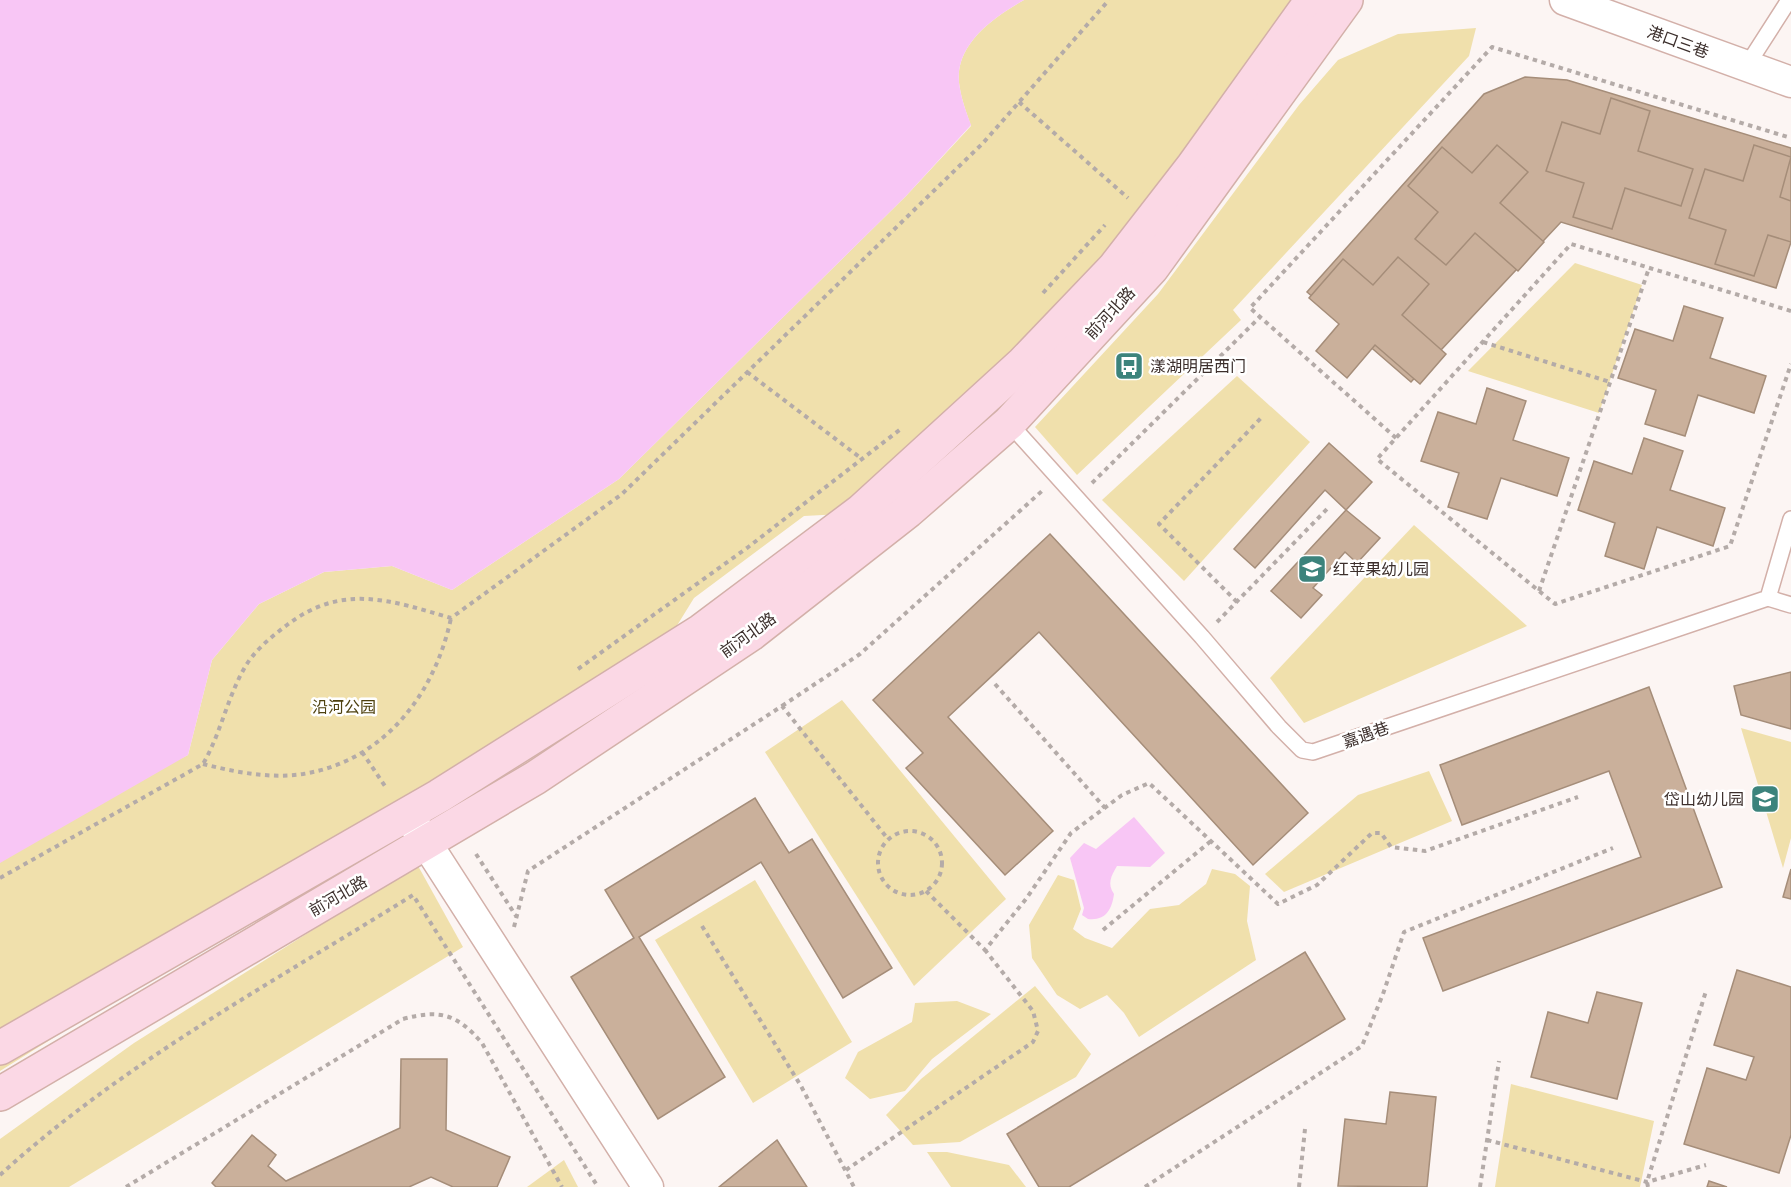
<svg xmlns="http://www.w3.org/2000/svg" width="1791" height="1187" font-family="Helvetica,'Noto Sans SC',sans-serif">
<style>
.green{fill:#f0e0ac}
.water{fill:#f8c6f5}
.building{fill:#cab09b;stroke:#a58d79;stroke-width:1.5}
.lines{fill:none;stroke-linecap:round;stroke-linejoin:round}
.lane-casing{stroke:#d3b0a9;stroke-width:18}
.street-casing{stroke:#d3b0a9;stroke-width:33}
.secondary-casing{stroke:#d3b0a9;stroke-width:36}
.path{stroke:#b4aba8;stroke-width:4;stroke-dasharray:4.5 4.5;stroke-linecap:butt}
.lane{stroke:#fff;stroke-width:15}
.street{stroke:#fff;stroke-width:30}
.secondary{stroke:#fbd8e5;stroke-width:33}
.labels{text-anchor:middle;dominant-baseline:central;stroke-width:5;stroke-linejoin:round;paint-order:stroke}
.street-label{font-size:16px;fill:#3c2f2c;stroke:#fff}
.poi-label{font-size:16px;fill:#3c2f2c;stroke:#fff;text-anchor:start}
.park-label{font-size:16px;fill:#4e410f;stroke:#fff}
</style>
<rect width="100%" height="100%" fill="#fcf5f3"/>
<g class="green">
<path d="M1024 0H1326L1135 253 861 513 804 516 694 598 652 666 0 1071V846L188 755 212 660 259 604 324 572 392 566 452 590 619 479 906 196 971 126C967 114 962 101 960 89 951 47 992 18 1024 0Z"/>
<polygon points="1476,28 1469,56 1233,310 1241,320 1077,475 1035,427 1158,294 1299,105 1338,60 1398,34"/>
<polygon points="1575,263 1642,285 1599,413 1468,371"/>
<polygon points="1237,376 1310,442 1184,581 1102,500"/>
<polygon points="1414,525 1527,626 1304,723 1270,678"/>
<polygon points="842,700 1006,899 914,986 765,752"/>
<polygon points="1741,728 1791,742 1791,838 1783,868"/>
<polygon points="1429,771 1452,821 1284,892 1265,874 1358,795"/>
<polygon points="417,864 463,947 69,1187 0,1187 0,1139 134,1043"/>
<polygon points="1212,869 1235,874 1250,886 1247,921 1256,960 1139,1037 1124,1013 1107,995 1080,1009 1057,995 1032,958 1029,925 1058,875 1074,880 1081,909 1073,929 1085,938 1112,948 1150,909 1179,905 1206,884"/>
<polygon points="755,880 852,1042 753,1103 655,940"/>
<polygon points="1035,986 1091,1054 1076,1077 960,1142 913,1145 886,1115 921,1079"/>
<polygon points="957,1001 991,1014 932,1059 905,1091 870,1099 845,1078 858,1052 912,1022 915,1003"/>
<polygon points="1511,1084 1654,1121 1640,1187 1495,1187"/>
<polygon points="927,1152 947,1152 1009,1165 1026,1187 951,1187"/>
<polygon points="564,1160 578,1187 527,1187"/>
</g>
<g class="water">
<path d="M0 0H1024C992 18 951 47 960 89 962 101 967 114 971 125L906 196 619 479 452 590 392 566 324 572 259 604 212 660 188 755 0 863Z"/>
<path d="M1134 817 1165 853 1150 867 1117 866C1111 876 1107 884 1114 894 1112 909 1106 921 1088 919L1082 915 1084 908 1070 858 1084 843 1096 849Z"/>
</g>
<g class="building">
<polygon points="1525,77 1567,80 1791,148 1791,242 1776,288 1561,222 1411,382 1307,292 1484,94"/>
<polygon points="1611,98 1650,111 1638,151 1693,169 1681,206 1625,188 1612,229 1573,217 1584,183 1546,171 1562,122 1600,134"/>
<polygon points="1497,145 1528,172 1500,203 1544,242 1518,271 1475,233 1446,265 1415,239 1438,212 1408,186 1442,147 1472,173"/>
<polygon points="1754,145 1791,157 1780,197 1791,201 1791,242 1768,235 1754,276 1715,264 1726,230 1689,218 1705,169 1743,181"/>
<polygon points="1398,257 1429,284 1402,315 1446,354 1420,384 1375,345 1347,378 1316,351 1339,324 1309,298 1343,259 1373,285"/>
<polygon points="1684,306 1723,318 1710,358 1766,376 1754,413 1698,395 1685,436 1645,424 1656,390 1618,378 1635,329 1673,341"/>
<polygon points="1487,388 1526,401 1513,440 1569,458 1557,496 1501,478 1487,519 1448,507 1459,473 1421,461 1438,412 1476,424"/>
<polygon points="1644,438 1683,451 1670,490 1725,508 1713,546 1657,527 1644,569 1605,556 1615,523 1578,510 1594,461 1632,474"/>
<polygon points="1329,443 1372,482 1346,510 1325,490 1255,568 1234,549"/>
<polygon points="1346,510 1380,538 1357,563 1345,552 1313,588 1322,595 1301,618 1271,591"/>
<polygon points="1050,534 1308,813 1253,865 1039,632 948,717 1053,831 1005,875 906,768 923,753 873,700"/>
<polygon points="1791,672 1791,729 1741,715 1734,686"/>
<polygon points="1649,687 1722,887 1443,991 1423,938 1641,857 1609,771 1462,825 1440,765"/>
<polygon points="755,798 789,853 812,839 892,968 843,998 761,862 639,937 725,1077 658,1119 571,977 634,938 605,890"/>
<polygon points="1791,869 1791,899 1783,897"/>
<polygon points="1305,952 1345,1019 1069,1187 1039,1187 1007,1134"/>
<polygon points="1737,970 1791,987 1791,1135 1779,1173 1684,1144 1707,1068 1746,1080 1754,1057 1714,1045"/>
<polygon points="1597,992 1642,1003 1617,1099 1531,1077 1548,1012 1588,1023"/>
<polygon points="401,1059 447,1059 446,1130 510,1157 497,1187 453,1187 431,1177 409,1187 216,1187 212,1183 252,1135 276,1155 268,1166 286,1181 400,1128"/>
<polygon points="1390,1092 1436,1097 1427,1187 1338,1186 1345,1119 1386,1124"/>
<polygon points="777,1140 807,1187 719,1187"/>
<polygon points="1709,1181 1727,1187 1707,1187"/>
</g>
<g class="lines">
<g class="lane-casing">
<g id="lane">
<polyline points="1746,67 1789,0"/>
<polyline points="1009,423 1202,637 1279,727 1302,750 1313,752 1768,598 1791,519"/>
<polyline points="1768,598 1791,605"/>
</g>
</g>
<g class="street-casing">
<g id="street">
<polyline points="1565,0 1791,82"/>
<polyline points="412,821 648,1187"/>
</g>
</g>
<g class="secondary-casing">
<g id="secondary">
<polyline points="0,1048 439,796 701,631 861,511 1023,363 1114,268 1193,166 1312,0"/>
<polyline points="0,1094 535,778 751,634 908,511 1009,423 1152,268 1346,0"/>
</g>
</g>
<g class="path">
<polyline points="1019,102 1128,198"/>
<polyline points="1043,293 1105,225"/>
<polyline points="1791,311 1571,244 1377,459 1555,604 1730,546 1791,364"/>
<polyline points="1483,342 1610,382"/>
<polyline points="747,372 862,459"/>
<polyline points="1396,438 1250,308 1492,47 1791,138"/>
<polyline points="1092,483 1260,317"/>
<polyline points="1539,591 1649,268"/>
<polyline points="1237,602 1159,524 1263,416"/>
<polyline points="1217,622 1327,509"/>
<polyline points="578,669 747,548 902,428"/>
<polyline points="995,684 1105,808"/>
<polyline points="782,706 860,654 1042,491"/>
<polyline points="362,752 387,789"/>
<path d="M203 764C235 772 270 779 303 774 384 761 435 694 451 618"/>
<circle cx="910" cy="863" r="32"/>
<polyline points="476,854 516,916"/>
<path d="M0 878 203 764C221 733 227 698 245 667 255 650 271 637 287 625 342 583 390 600 451 618L622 494 983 143 1109 0"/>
<polyline points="926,891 985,950 1026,899 1071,833 1122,795 1149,783 1278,904 1317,885 1372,833 1381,833 1391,847 1425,851 1578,797"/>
<polyline points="702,926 801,1086 854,1187"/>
<polyline points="514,927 528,871 782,706 888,839"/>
<polyline points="1103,930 1211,841"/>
<polyline points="1487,1140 1647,1182 1706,1165"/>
<polyline points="846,1170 1033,1042 1038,1031 1033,1011 985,950"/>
<path d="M0 1175C123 1063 272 983 413 895L598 1187"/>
<path d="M126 1187 403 1019C440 1009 457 1014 482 1043L562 1187"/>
<polyline points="1145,1187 1362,1046 1383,994 1404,932 1613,848"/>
<polyline points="1299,1187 1305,1129"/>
<polyline points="1480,1187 1499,1061"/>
<polyline points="1648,1187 1647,1182 1706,991"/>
</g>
<use href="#lane" class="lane"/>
<use href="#street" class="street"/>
<use href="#secondary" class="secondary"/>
</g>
<defs>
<g id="bus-square" transform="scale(1.5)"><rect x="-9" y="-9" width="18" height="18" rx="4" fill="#3c837c" stroke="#fff"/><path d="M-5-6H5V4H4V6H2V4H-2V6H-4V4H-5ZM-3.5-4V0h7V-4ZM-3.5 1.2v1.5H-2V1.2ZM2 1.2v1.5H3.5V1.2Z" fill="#fff"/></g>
<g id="school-square" transform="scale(1.5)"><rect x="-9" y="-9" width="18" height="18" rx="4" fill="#3c837c" stroke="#fff"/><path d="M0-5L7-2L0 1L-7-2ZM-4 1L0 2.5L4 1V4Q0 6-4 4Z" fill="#fff"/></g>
</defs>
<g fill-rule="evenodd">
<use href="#bus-square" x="1129" y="366"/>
<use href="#school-square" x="1312" y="569"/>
<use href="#school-square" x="1765" y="799"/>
</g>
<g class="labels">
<g class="street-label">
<text transform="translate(1678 42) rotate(20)">港口三巷</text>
<text transform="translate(1110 313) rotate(-47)">前河北路</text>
<text transform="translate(748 635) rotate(-36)">前河北路</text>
<text transform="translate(1366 735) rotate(-19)">嘉遇巷</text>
<text transform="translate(338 896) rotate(-30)">前河北路</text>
</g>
<g class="poi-label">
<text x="1150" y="366">漾湖明居西门</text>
<text x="1333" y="569">红苹果幼儿园</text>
<text x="1744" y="799" text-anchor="end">岱山幼儿园</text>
</g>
<g class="park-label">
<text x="344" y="707">沿河公园</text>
</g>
</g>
</svg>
